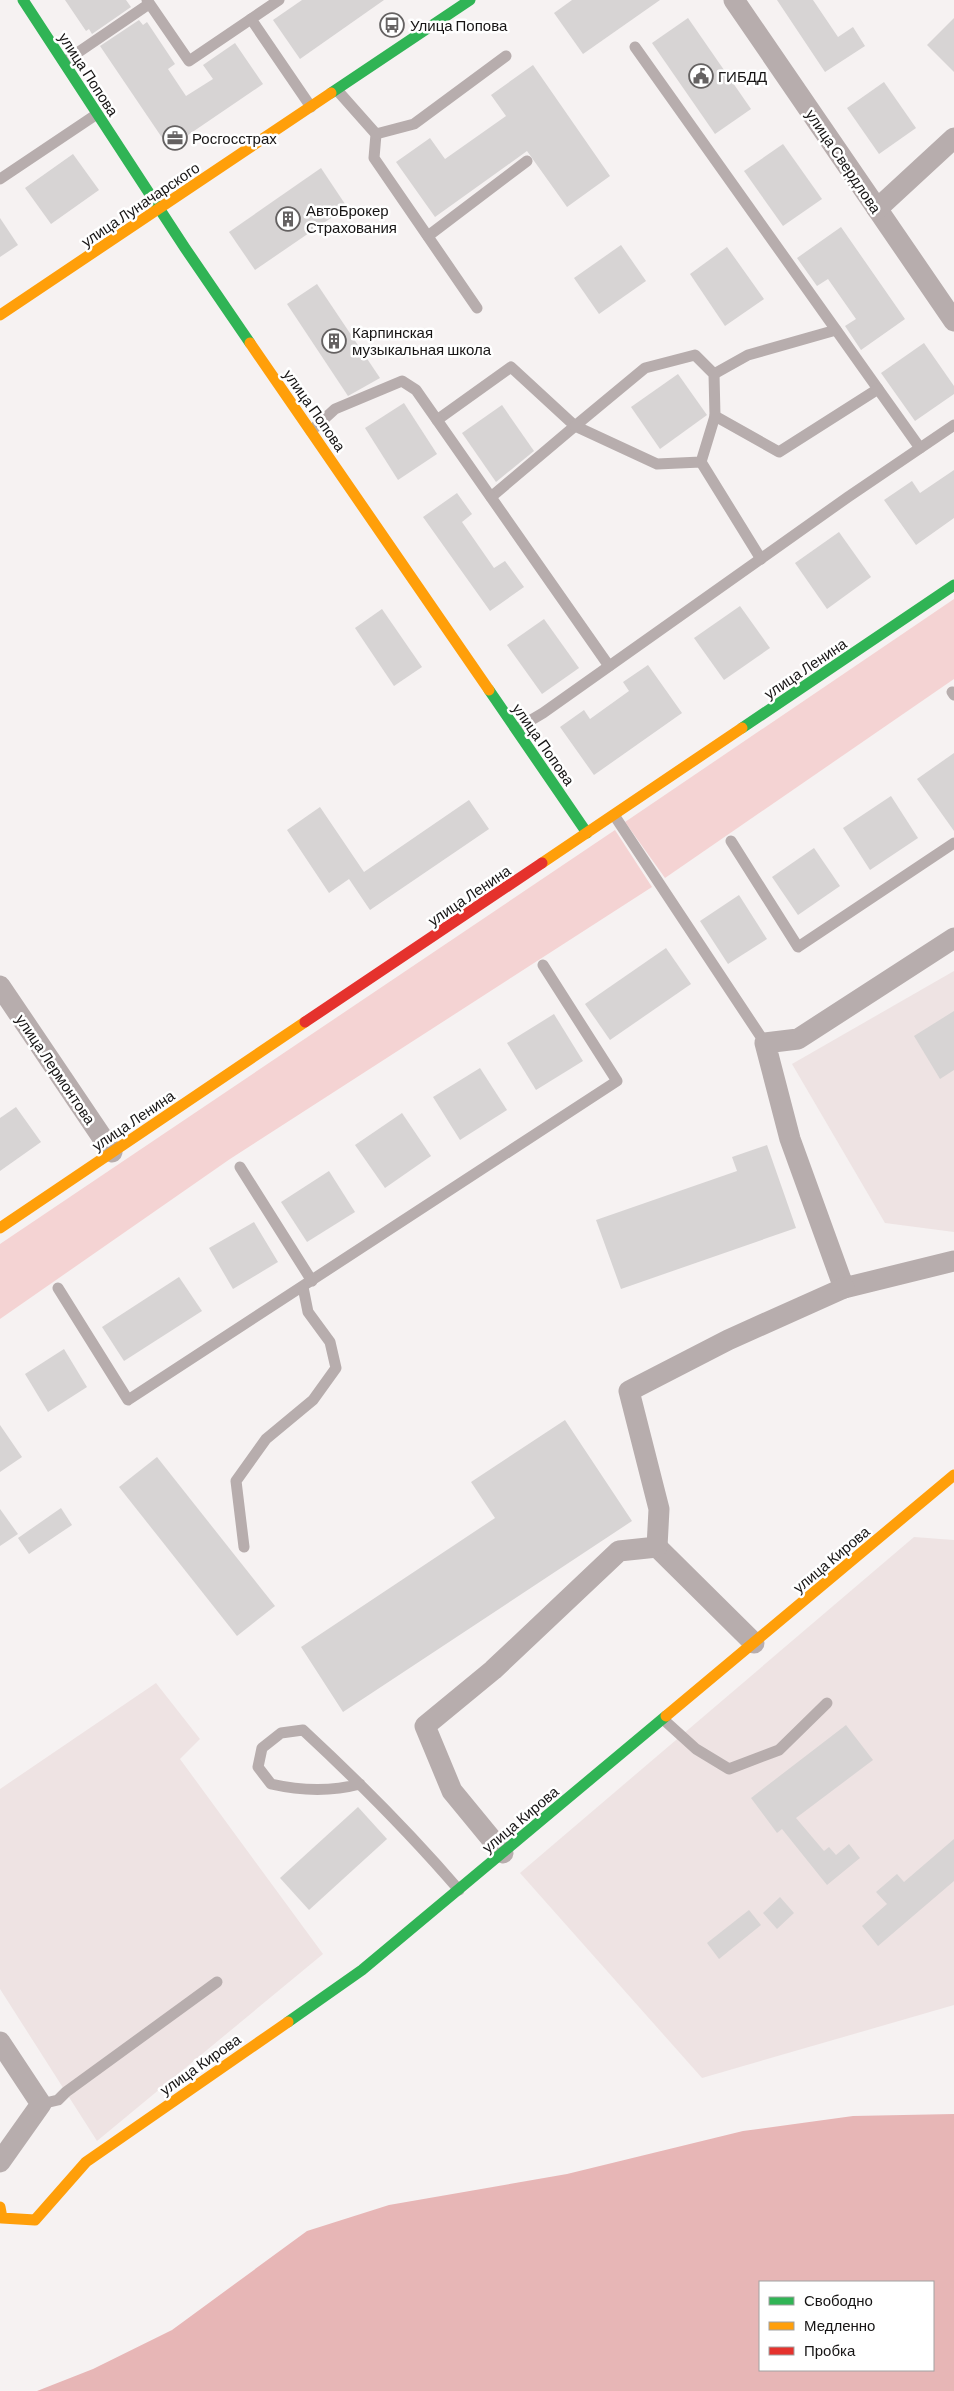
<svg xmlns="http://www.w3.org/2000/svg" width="954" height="2391" font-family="Barlow,sans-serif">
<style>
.built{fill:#eee3e3}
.green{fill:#f4d3d3}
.water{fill:#e7b6b6;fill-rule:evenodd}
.building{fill:#d7d4d4}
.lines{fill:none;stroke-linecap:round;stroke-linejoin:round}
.lane{stroke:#b7adad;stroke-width:11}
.street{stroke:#b7adad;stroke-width:21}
.fast{stroke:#30b455;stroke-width:11}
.slow{stroke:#ff9f0a;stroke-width:11}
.jam{stroke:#e5322d;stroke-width:11}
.labels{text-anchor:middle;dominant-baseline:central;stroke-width:5;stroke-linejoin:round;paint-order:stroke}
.poi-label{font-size:15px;fill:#171515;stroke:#fff;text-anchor:start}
.street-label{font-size:15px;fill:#171515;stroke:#fff}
</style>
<rect width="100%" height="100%" fill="#f6f2f2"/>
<g class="built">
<polygon points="954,971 954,1232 885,1223 792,1064"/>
<polygon points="914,1537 954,1540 954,2005 702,2078 520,1873"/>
<polygon points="156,1683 200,1739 180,1759 323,1954 97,2141 0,1989 0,1789"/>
</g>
<g class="green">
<polygon points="954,599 954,679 665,878 625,822"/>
<polygon points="615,830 652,887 230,1159 0,1319 0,1244"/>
</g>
<path class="water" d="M954 2114V2391H37L93 2369 172 2330 307 2231 389 2205 567 2174 743 2131 853 2116ZM760 2282H933V2370H760Z"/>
<g class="building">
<polygon points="65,0 126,0 131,7 92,34 89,29 86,31"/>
<polygon points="302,0 384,0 300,59 273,20"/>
<polygon points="572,0 660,0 583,54 554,13"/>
<polygon points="777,0 813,0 838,37 853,27 865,46 825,72"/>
<polygon points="688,18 751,109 715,134 652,43"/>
<polygon points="954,18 954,72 927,45"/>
<polygon points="139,20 143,25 147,22 175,64 168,69 186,96 213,79 203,65 235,43 263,84 169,148 100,46"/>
<polygon points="533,65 610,176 567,207 527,151 435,217 396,162 430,138 445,159 506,116 491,95"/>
<polygon points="884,82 916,128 879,154 847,108"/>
<polygon points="783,144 822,199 783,226 744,171"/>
<polygon points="73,154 99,190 51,224 25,188"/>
<polygon points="321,168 347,207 255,270 229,232"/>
<polygon points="0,218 18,245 0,257"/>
<polygon points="841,227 905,319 861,350 845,326 856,319 828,279 817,286 797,258"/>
<polygon points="621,245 646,281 599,314 574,278"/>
<polygon points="727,247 764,299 725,326 690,274"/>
<polygon points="317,284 380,378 348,396 287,304"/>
<polygon points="924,343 954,386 954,394 915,421 881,373"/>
<polygon points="678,374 707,415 660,449 631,407"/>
<polygon points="404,403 437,454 398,480 365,428"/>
<polygon points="502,405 534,451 496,482 462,433"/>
<polygon points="954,470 954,518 916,545 884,500 912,481 920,493"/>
<polygon points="457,493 472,514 462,522 494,568 505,561 524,587 490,611 423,517"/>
<polygon points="839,532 871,577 827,609 795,563"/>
<polygon points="740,606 770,648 724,680 694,638"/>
<polygon points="382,609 422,667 394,686 355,628"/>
<polygon points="544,619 579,668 542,694 507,645"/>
<polygon points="648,665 682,713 594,775 560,727 584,710 590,719 629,691 623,682"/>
<polygon points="954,753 954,831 917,779"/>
<polygon points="891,796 918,838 870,870 843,828"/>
<polygon points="469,800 489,829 370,910 349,879 329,893 287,830 320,807 364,872"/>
<polygon points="814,848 840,886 798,915 772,877"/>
<polygon points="739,895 767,939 728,964 700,921"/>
<polygon points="666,948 691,984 610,1040 585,1004"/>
<polygon points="954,1011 954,1070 940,1079 914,1036"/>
<polygon points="554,1014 583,1061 536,1090 507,1043"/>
<polygon points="480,1068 507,1110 460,1140 433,1097"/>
<polygon points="16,1107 41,1142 0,1171 0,1118"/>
<polygon points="402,1113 431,1156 385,1188 355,1145"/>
<polygon points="767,1145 796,1228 621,1289 596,1220 737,1171 732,1157"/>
<polygon points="329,1171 355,1212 307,1242 281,1202"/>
<polygon points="254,1222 278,1262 233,1289 209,1248"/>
<polygon points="179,1277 202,1311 124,1361 102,1327"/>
<polygon points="64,1349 87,1387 48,1412 25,1374"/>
<polygon points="565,1420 632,1521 343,1712 301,1647 495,1518 471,1482"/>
<polygon points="0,1425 22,1457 0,1472"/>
<polygon points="157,1457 275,1606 237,1636 119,1487"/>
<polygon points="61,1508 72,1525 29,1554 18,1538"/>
<polygon points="0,1509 18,1534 0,1546"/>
<polygon points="846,1725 873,1760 796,1818 824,1851 829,1847 836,1855 849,1844 860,1858 827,1885 782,1829 777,1833 751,1798"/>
<polygon points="358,1807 387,1839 309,1910 280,1878"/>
<polygon points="954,1839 954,1881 878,1946 862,1926 887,1904 876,1892 897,1874 904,1882"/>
<polygon points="780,1897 794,1913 777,1929 763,1913"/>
<polygon points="749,1910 761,1925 719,1959 707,1943"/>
</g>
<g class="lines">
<g class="lane">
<polyline points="147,0 189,61 279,0"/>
<polyline points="251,19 311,107"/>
<polyline points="635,47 920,448"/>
<polyline points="64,62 149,4"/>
<polyline points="337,90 376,134 374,158 477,308"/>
<polyline points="376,134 414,124 506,56"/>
<polyline points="0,179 97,114"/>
<polyline points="428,236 527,161"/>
<polyline points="714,374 748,355 836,330"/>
<polyline points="715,416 779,452 878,389"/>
<polyline points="437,420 511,367 575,426 491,497"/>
<polyline points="311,431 335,409 402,381 416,390 609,666"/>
<polyline points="701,462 657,464 575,426 645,368 695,355 714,374 715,416 701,462 761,559"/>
<polyline points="952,692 954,695"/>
<polyline points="516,729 543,713 848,497 954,425"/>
<polyline points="614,815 765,1043"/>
<polyline points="731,841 798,947 954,843"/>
<polyline points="240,1167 312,1281"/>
<polyline points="58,1288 128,1400 617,1081 543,965"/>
<polyline points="244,1547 236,1481 266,1439 313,1400 336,1368 330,1342 308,1312 303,1287"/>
<polyline points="664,1720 696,1749 729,1769 779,1750 827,1703"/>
<path d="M360 1784C330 1792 302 1791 271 1784L258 1767 262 1748 281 1733 303 1730C358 1781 410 1833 459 1890"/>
<polyline points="41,2104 58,2100 66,2092 217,1982"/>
</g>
<g class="street">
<polyline points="734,0 954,321"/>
<polyline points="877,209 954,138"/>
<polyline points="954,938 798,1039 765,1043 790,1139 844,1288 954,1261"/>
<polyline points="0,986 112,1152"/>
<polyline points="657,1547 754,1643"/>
<polyline points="503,1853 452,1791 425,1726 493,1670 619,1551 657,1547 659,1509 629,1391 728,1340 844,1288"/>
<polyline points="0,2042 41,2104 0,2162"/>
</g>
<g class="fast">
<polyline points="23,0 185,248 250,343"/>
<polyline points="331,93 470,0"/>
<polyline points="489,690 587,833"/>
<polyline points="742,728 954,585"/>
<polyline points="288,2022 362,1970 666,1716"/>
</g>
<g class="slow">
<polyline points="0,315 331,93"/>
<polyline points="250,343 489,690"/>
<polyline points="542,863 742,728"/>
<polyline points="0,1228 305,1022"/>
<polyline points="666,1716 954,1475"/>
<polyline points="0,2207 2,2218 35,2220 86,2162 288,2022"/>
</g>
<polyline class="jam" points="305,1022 542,863"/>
</g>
<defs>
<g id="bus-ring" transform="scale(1.25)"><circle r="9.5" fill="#fff" stroke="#656262" stroke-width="1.5"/><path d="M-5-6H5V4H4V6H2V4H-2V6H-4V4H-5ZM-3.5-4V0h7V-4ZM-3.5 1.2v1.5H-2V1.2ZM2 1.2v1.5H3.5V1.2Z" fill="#656262"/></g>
<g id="civic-ring" transform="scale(1.25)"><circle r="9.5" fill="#fff" stroke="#656262" stroke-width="1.5"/><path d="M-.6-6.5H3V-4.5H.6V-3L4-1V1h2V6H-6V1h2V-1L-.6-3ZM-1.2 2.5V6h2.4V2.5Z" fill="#656262"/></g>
<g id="office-ring" transform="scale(1.25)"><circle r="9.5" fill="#fff" stroke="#656262" stroke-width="1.5"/><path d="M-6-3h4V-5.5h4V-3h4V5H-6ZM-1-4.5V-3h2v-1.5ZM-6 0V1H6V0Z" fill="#656262"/></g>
<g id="building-ring" transform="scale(1.25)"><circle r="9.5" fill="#fff" stroke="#656262" stroke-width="1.5"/><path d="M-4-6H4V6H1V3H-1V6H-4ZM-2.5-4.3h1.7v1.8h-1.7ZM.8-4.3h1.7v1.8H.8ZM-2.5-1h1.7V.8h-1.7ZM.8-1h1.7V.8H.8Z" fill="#656262"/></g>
</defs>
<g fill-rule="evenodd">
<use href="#bus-ring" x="392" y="25"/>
<use href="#civic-ring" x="701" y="76"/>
<use href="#office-ring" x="175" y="138"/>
<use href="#building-ring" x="288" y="219"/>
<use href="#building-ring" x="334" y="341"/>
</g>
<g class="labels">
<g class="poi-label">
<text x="410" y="25">Улица Попова</text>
<text x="718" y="76">ГИБДД</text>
<text x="192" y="138">Росгосстрах</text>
<text x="306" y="210">АвтоБрокер<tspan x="306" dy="17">Страхования</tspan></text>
<text x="352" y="332">Карпинская<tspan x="352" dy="17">музыкальная школа</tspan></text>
</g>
<g class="street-label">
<text transform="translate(89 74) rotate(57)">улица Попова</text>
<text transform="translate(844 161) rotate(56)">улица Свердлова</text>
<text transform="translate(140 204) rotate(-34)">улица Луначарского</text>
<text transform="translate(315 410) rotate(55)">улица Попова</text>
<text transform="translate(805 668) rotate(-34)">улица Ленина</text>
<text transform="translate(544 744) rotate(55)">улица Попова</text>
<text transform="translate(469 895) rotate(-34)">улица Ленина</text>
<text transform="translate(56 1069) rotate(56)">улица Лермонтова</text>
<text transform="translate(133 1120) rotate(-34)">улица Ленина</text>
<text transform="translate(831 1559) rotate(-40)">улица Кирова</text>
<text transform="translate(520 1819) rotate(-40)">улица Кирова</text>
<text transform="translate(200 2064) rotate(-35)">улица Кирова</text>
</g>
</g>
<rect x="759" y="2281" width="175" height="90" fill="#ffffff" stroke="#a2a1a1"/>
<rect x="769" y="2297" width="25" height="8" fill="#30b455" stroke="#a2a1a1"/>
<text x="804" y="2306" font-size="15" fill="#171515">Свободно</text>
<rect x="769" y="2322" width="25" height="8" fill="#ff9f0a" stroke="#a2a1a1"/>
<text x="804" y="2331" font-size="15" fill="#171515">Медленно</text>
<rect x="769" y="2347" width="25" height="8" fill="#e5322d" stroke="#a2a1a1"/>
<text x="804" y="2356" font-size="15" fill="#171515">Пробка</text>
</svg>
